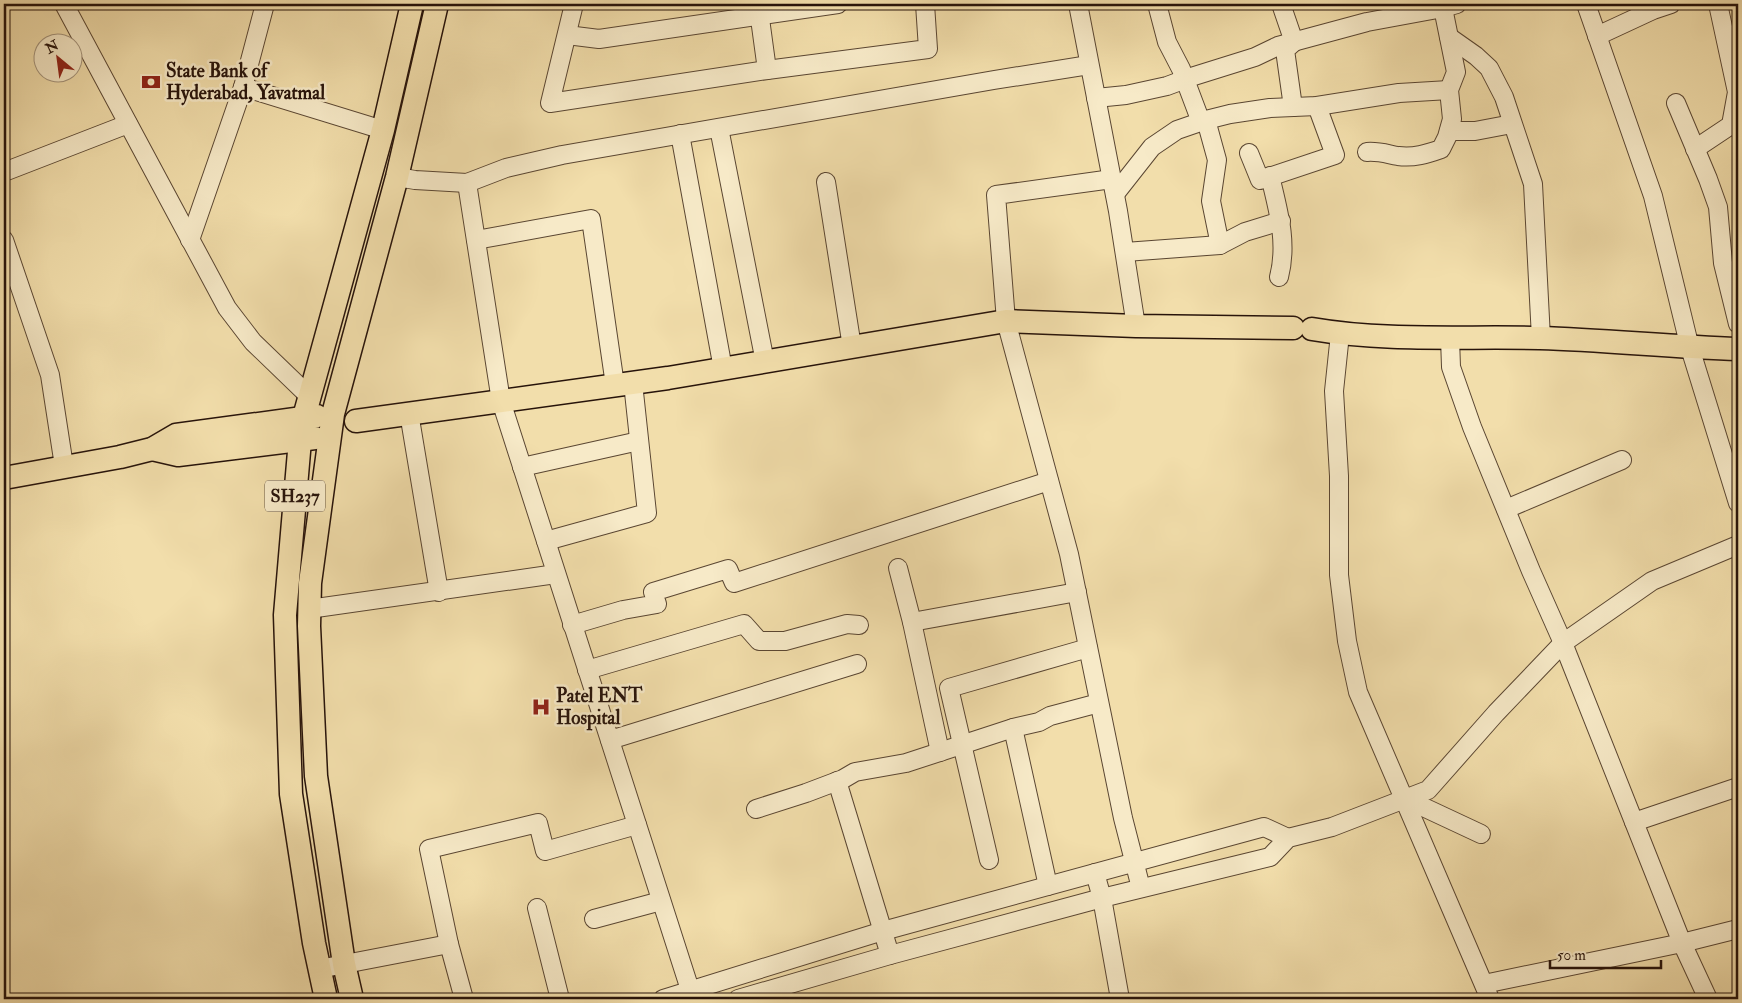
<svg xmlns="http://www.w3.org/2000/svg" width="1742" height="1003" font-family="'IM FELL Double Pica',serif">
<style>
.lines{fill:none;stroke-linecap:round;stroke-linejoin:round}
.minor-casing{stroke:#5a4632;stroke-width:20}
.major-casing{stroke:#27130a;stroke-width:25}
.minor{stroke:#f7eac8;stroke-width:18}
.major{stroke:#f2deab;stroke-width:22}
.labels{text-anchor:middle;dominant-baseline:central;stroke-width:5;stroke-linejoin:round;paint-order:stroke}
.shield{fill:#f7eac8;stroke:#655443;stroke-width:1}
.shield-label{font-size:18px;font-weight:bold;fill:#27130a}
.poi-label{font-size:19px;font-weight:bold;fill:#27130a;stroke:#f7eac8;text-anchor:start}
</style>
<rect width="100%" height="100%" fill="#f2deab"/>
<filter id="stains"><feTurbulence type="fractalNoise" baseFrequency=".004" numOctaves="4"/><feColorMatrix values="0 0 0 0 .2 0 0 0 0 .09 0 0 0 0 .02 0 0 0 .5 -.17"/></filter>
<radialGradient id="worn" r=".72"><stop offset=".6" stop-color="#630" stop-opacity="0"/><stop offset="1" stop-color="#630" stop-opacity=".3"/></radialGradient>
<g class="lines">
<g class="minor-casing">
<g id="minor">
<polyline points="64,4 227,308 253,342 309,396"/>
<polyline points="574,4 550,103 767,70 928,49 925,4"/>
<polyline points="758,4 767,70"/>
<polyline points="1078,4 1118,211 1136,326"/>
<polyline points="1157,4 1167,42 1181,69 1201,122"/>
<polyline points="1281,4 1294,42 1285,50 1293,107"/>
<polyline points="1586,4 1653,196 1690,348 1738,503"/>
<polyline points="567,35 599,39 838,4"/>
<polyline points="1597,36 1653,10 1671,4"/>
<polyline points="1449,37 1476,56 1489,68 1504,97 1533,184 1541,338"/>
<polyline points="243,87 383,130"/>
<polyline points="1096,98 1126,95 1167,86 1191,77 1255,57 1278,46 1367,22 1443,8 1457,4"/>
<polyline points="1676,103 1708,179 1718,207 1723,263 1738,324"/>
<polyline points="1206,120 1217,160 1211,201 1220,245"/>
<polyline points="719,128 765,362"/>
<polyline points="1449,131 1475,131 1512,124"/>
<polyline points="680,134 723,369"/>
<polyline points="1695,149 1731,125 1737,92 1718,4"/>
<path d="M1367 152C1378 151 1387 154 1398 156 1414 158 1427 154 1441 149L1447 137 1452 119 1449 90 1456 72 1443 8"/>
<polyline points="1249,153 1260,180 1335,155 1317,106"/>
<polyline points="4,172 128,124"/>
<path d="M1270 176C1278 210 1288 242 1279 277"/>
<polyline points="397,177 415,180 467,183 506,168 562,155 994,80 1089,65"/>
<polyline points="1112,179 996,195 1006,321 1069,554 1123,818 1141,888"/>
<polyline points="826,182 852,347"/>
<polyline points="467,183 501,401 693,999"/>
<polyline points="1115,194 1152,147 1177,130 1206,120 1230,114 1270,108 1317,106 1399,93 1449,90"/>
<polyline points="4,240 50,375 64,466"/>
<polyline points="190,240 243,87 265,4"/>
<polyline points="476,240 591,219 615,385"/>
<polyline points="1125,252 1220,245 1245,232 1281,221"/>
<polyline points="1340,334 1334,391 1339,476 1339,575 1347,641 1358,692 1490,999"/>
<polyline points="1450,338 1451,367 1472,427 1531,571 1563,643 1682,943 1708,999"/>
<polyline points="409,413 439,592"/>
<polyline points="522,467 639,441"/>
<polyline points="1506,509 1622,460"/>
<polyline points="546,541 647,513 633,383"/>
<polyline points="898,568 912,622 940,752"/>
<polyline points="309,609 556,574"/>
<polyline points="912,622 1077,592"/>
<polyline points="572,625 623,610 657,604 653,592 728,569 734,583 1049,481"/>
<polyline points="587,670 744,624 759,641 785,641 847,624 859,625"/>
<polyline points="1013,728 1048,886"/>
<polyline points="610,740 857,664"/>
<polyline points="837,781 890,955"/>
<polyline points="1404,798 1481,834"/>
<polyline points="756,809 806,793 843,779 855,772 906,763 1013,728 1039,722 1050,716 1099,703"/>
<polyline points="1634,822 1738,787"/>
<polyline points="989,860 949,688 1088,648"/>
<polyline points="1095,873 1102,898 1120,999"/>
<polyline points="537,908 560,999"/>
<polyline points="594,919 661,901"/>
<polyline points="319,969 449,944"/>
<polyline points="1484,984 1682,943 1738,929"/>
<polyline points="464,999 449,944 429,849 538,823 545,851 637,825"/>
<polyline points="663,999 883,931 1264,827 1288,838"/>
<polyline points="738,999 890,955 1102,898 1270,857 1288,838 1332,827 1428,790 1496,713 1563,643 1652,581 1738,545"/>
</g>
</g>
<g class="major-casing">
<g id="major">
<path d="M1312 329C1388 342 1464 336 1540 338 1606 340 1672 347 1738 349"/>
<polyline points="356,421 668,378 1006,321 1136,326 1293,328"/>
<polyline points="152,449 178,455 315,438"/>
<polyline points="4,478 120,457 152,449 176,435 317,416"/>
<polyline points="326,999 314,943 291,794 285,615 300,440 304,417 383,130 412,4"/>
<polyline points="352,999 344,964 316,776 309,626 310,583 333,414 397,177 437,4"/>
</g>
</g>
<use href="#minor" class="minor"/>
<use href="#major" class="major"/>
</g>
<defs>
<g id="bank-bare" transform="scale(1.5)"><path d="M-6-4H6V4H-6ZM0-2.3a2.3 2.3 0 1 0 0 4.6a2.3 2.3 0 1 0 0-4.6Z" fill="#8f2418" stroke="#f7eac8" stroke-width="2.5" paint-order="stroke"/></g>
<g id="hospital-bare" transform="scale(1.5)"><path d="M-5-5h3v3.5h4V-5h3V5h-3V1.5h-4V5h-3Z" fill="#8f2418" stroke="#f7eac8" stroke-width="2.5" paint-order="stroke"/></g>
</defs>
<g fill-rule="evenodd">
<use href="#bank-bare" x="151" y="82"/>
<use href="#hospital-bare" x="541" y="707"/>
</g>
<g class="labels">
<rect class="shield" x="265" y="480.5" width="60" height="31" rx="4"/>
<g class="shield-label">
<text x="295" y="496">SH237</text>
</g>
<g class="poi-label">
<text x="166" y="71">State Bank of<tspan x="166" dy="22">Hyderabad, Yavatmal</tspan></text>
<text x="556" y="696">Patel ENT<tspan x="556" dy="22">Hospital</tspan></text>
</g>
</g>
<rect width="1742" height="1003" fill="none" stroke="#f2deab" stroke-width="20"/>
<rect x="5" y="5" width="1732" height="993" fill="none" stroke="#27130a" stroke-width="2.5"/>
<rect x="10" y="10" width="1722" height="983" fill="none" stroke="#27130a"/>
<g transform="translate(58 58) rotate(331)"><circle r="24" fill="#f7eac8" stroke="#a4947c"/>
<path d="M0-4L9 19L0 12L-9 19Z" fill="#8f2418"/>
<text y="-8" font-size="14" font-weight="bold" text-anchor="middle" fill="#27130a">N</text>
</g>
<path d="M1550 960v8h111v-8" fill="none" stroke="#27130a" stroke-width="2.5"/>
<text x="1557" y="960" font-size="15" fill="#27130a" stroke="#f7eac8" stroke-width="4" paint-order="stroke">50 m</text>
<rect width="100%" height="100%" filter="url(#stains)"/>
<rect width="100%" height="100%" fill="url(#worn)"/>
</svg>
